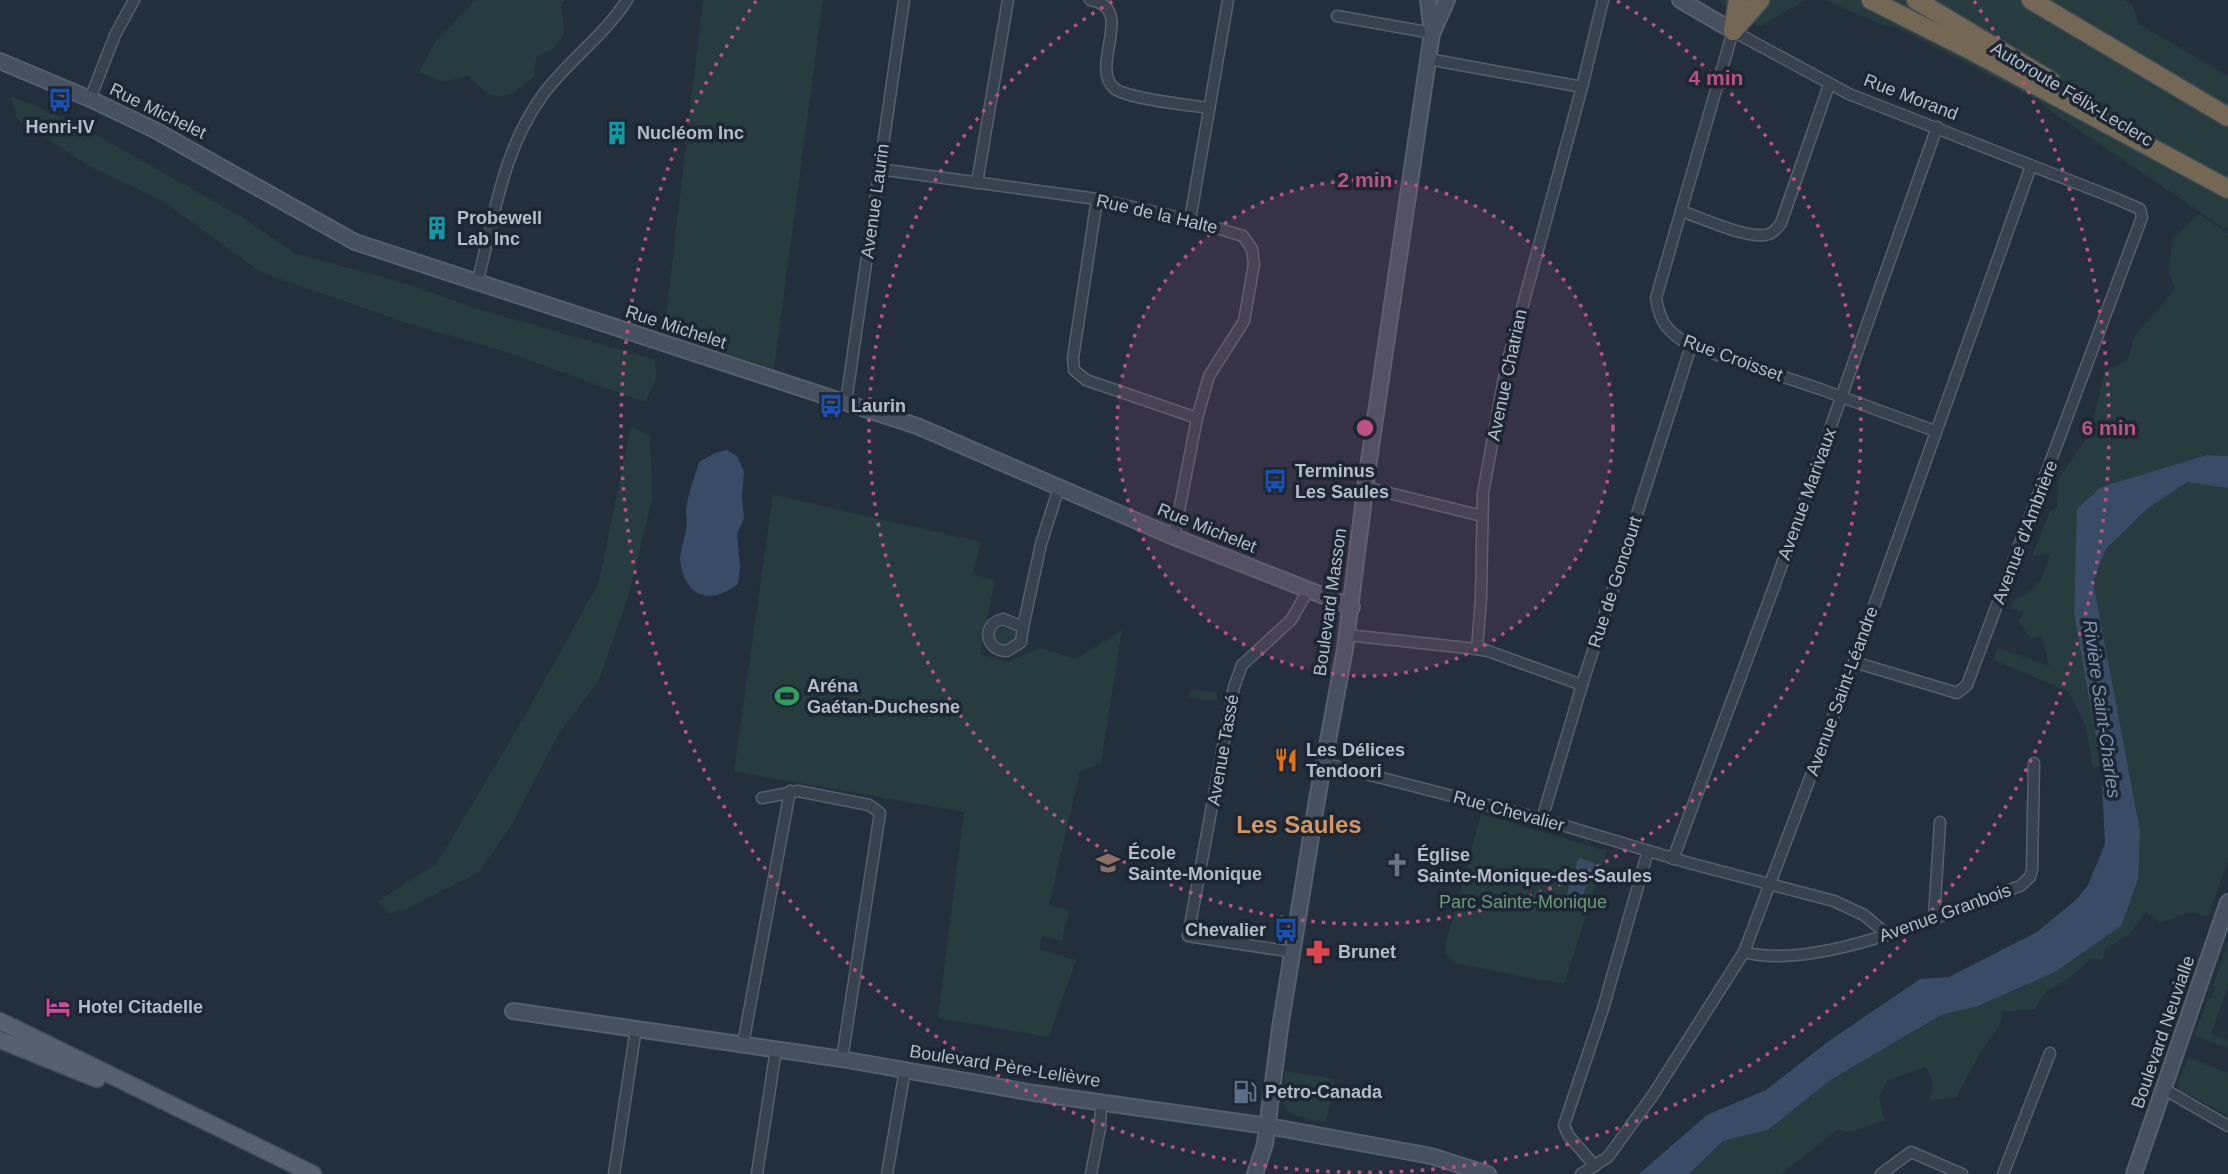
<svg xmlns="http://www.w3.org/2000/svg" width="2228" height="1174" font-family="Arial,sans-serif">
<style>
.green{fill:#263c3f}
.water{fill:#394c67}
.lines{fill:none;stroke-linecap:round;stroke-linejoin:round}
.street-casing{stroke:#565f6c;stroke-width:13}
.secondary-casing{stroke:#565f6c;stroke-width:18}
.primary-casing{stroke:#414a57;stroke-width:19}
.highway-casing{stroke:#434c59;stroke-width:21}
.street{stroke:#38414e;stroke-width:10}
.secondary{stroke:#465061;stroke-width:14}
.primary{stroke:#56606e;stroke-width:16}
.highway{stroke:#746855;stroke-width:18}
.ring{fill:none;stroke:#bd5182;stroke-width:3.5;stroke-dasharray:3.5 7}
.labels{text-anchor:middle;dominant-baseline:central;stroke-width:7;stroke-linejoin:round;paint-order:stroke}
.street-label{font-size:18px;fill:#b4bcc9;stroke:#1d2633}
.poi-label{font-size:18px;font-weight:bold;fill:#b4bcc9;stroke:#1d2633;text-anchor:start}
.park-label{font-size:18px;fill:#6b9a76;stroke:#1d2633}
.water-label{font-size:19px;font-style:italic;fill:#7c92b1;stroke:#1d2633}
.district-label{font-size:24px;font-weight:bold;fill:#d59563;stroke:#1d2633}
.centre{fill:#bd5182;stroke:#1d2633;stroke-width:3.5}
.ring-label{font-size:21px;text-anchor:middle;font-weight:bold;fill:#bd5182;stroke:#1d2633;stroke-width:7;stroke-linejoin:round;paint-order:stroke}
</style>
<rect width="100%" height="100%" fill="#242f3e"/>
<g class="green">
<path d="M475 0H566L561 3 564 33 553 49 536 57 534 76C507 102 492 104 468 75L444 82 419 72 435 43Z"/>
<polygon points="703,0 823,0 774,369 664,333"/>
<polygon points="1718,0 1805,0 1759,27"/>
<polygon points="1824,0 2124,0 2132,5 2139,24 2228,76 2228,231 2045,107 2040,101 1897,28 1876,22"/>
<polygon points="11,96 77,124 243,218 296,254 411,285 474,308 655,360 656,381 645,402 500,350 404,322 261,272 164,202 91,167 17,119"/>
<path d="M2198 214 2228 233V456L2207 455 2101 487 2074 614 2101 766 2093 768 2086 727 2069 692 1994 660 1997 648 2049 666 2042 636 2030 638 2019 621 2024 612 2011 608 2013 600C2039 590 2043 579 2050 554L2032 556 2050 511 2057 508 2058 479 2087 438 2097 406 2104 372 2128 360 2134 337 2175 289 2169 272 2172 239Z"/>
<polygon points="631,426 650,436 652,499 629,594 599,680 559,733 512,824 479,872 404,910 388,913 378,901 437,863 523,719 599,582"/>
<path d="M2187 482 2228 488V861L2208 916 2190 912 2160 923 2146 912 2130 934 2105 949 2103 960 2090 959 2070 978 2047 991 2034 1010 2003 1011 2000 1025 1981 1051 1956 1098 1929 1100C1934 1088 1934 1077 1925 1067L1887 1081 1879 1097 1884 1120 1851 1132 1837 1130 1781 1174H1690L1723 1141 1768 1130 1829 1081 1941 1015 1978 1006 2055 972 2121 926 2140 831 2093 581 2106 549 2147 509Z"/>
<polygon points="773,495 981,542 973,574 995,581 980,654 1007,662 1040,648 1076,659 1122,630 1101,763 1080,772 1049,905 1069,910 1062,940 1042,936 1039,949 1076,960 1049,1037 938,1018 964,812 734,771"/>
<polygon points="1004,627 1019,630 1020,636 1013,643 1001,646 993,635 996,631"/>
<polygon points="1192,690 1216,693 1218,699 1215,701 1191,698 1189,694"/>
<polygon points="1481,814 1607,851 1564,984 1455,963 1446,954 1445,946"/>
<polygon points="2228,943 2228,986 2211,1034 2228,1040 2228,1048 2194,1036 2208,998 2211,999 2216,987 2213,986"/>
<polygon points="2189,1058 2228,1073 2228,1116 2179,1089 2179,1079"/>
<path d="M1285 1071 1335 1079 1326 1122C1283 1114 1281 1117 1285 1071Z"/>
</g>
<g class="water">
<path d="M727 450 737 456 744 471 742 498 744 518 737 534 740 566 738 584C725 593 713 600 698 593 685 587 678 565 681 551 682 544 685 537 686 530 688 522 685 513 687 504 689 490 695 476 699 462L715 453Z"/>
<polygon points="2207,455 2228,456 2228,488 2187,482 2147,509 2106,549 2093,581 2140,831 2138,880 2121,926 2055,972 1978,1006 1941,1015 1829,1081 1768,1130 1723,1141 1689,1174 1639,1174 1707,1115 1766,1090 1829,1041 1920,979 1949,977 2037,932 2077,899 2088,885 2105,844 2101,766 2074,614 2077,509 2101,487"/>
<polygon points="1579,858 1595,863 1581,901 1566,896"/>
</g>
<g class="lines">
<g class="street-casing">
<g id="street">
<path d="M1090 0C1137 7 1089 66 1114 88 1126 99 1190 105 1209 108"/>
<polyline points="1337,16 1432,33"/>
<polyline points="1428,59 1582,87"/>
<polyline points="90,99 115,35 134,0"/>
<polyline points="879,169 1097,199 1190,220 1243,236 1252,249 1254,264 1244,321 1209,376 1197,418 1174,537"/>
<polyline points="977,183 1008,0"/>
<polyline points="1097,199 1073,358 1074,370 1086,380 1197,418"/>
<path d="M1681 211C1700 217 1750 241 1769 234 1775 232 1777 228 1781 223L1829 85"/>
<polyline points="1190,220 1228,0"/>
<path d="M477 283C494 219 502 151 542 96 567 61 604 36 627 0"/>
<polyline points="846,402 904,0"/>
<polyline points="1365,487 1482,516"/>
<path d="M1003 619 1023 627 1021 642 1007 651C985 651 981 624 1003 619Z"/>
<polyline points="1023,627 1041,544 1059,487"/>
<polyline points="1347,635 1477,649"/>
<path d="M1854 662 1957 693 1967 685 2142 217 2140 209 2112 197 1849 94 1733 31 1656 298C1660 324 1669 333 1691 346L1820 389 1935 431"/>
<polyline points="1582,685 1488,651 1477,649 1481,598 1483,493 1506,367 1582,87 1603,0"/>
<polyline points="1323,763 1542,819 1689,863 1834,901 1864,915 1888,935"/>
<polyline points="762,798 798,791 869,805 880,813 842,1059"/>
<polyline points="1542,819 1582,685 1691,346"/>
<polyline points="1673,859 1775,584 1937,127"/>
<polyline points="1934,918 1940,822"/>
<polyline points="1293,952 1188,936 1234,687 1242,665 1291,620 1309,589"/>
<path d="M1744 952C1817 972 1949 912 2020 886L2030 877 2032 870 2034 763"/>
<polyline points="743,1044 790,791"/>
<polyline points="2164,1089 2228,1126"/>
<polyline points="1595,1166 1568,1135 1564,1125 1602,1012 1648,851"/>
<polyline points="614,1174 636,1028"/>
<polyline points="757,1174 776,1049"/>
<polyline points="887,1174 905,1070"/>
<polyline points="1091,1174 1100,1128 1101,1102"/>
<polyline points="1581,1174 1608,1157 1653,1095 1744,952 1854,662 2031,166"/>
<polyline points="1881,1174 1911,1152 1962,1174"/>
<polyline points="2003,1174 2050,1053"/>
</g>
</g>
<g class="secondary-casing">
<g id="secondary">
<polyline points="1680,0 1733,31"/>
<polyline points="1433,32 1447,0"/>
<polyline points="0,61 90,99 155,130 355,242 917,426 1174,537 1352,607"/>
<polyline points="513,1011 842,1059 1034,1093 1268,1126 1431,1156 1488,1174"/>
<polyline points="1255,1174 1265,1144 1280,1028 1317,800 1345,649 1367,474 1432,33 1428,0"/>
<polyline points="2134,1174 2228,902"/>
</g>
</g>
<g class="primary-casing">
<g id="primary">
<polyline points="0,1021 313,1174"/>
<polyline points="0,1040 97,1079"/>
</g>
</g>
<g class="highway-casing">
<g id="highway">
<polyline points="1871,0 1974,52 2228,189"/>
<polyline points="1916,0 2051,81"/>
<polyline points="2031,0 2228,117"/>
<polyline points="1733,31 1760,0"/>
<polyline points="1733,31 1738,0"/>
</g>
</g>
<use href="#street" class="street"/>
<use href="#secondary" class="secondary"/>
<use href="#primary" class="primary"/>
<use href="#highway" class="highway"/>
</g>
<circle cx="1365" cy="428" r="248" fill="#bd5182" fill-opacity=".12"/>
<g class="ring">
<circle cx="1365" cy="428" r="248"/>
<path d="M1617 1A496 496 0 1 1 1113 1"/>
<path d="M1974 1A744 744 0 1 1 756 1"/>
</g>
<defs>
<g id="bus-bare" transform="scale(1.89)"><path d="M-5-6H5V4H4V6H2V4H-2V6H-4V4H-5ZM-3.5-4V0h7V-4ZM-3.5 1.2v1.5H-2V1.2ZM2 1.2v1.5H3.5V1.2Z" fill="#1a4fb4" stroke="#1d2633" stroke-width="2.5" paint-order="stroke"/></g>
<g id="building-bare" transform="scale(1.89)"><path d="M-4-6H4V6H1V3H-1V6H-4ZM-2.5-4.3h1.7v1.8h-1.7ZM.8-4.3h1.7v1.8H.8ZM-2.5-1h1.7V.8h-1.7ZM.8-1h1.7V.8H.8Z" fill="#0f9aa8" stroke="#1d2633" stroke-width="2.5" paint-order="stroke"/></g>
<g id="stadium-bare" transform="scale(1.89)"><path d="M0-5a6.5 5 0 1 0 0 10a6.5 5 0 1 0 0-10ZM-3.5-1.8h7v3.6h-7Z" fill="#2e9e5b" stroke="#1d2633" stroke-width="2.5" paint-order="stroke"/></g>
<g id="restaurant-bare" transform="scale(1.89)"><path d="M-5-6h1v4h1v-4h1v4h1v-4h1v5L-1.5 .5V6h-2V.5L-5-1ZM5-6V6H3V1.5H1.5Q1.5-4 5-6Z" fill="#e8710a" stroke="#1d2633" stroke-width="2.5" paint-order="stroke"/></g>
<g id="school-bare" transform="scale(1.89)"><path d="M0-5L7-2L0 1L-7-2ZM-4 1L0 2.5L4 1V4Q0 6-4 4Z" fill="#8d6e63" stroke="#1d2633" stroke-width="2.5" paint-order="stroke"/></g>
<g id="church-bare" transform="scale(1.89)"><path d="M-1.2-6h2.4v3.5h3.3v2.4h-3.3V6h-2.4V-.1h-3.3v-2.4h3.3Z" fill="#6b7280" stroke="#1d2633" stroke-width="2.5" paint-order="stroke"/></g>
<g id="pharmacy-bare" transform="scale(1.89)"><path d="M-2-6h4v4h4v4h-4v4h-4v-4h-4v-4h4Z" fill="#e0444e" stroke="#1d2633" stroke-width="2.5" paint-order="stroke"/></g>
<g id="hotel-bare" transform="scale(1.89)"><path d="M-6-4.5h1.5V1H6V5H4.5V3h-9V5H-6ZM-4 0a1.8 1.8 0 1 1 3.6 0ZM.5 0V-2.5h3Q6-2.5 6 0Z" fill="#d1479c" stroke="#1d2633" stroke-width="2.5" paint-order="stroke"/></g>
<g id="fuel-bare" transform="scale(1.89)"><path d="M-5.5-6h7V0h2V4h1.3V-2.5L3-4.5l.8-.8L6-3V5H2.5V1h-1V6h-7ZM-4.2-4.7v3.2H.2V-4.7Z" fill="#5c6f8a" stroke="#1d2633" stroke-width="2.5" paint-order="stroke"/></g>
</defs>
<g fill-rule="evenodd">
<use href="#bus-bare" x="60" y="100"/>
<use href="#building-bare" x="617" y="133"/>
<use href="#building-bare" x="437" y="228"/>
<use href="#bus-bare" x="831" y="406"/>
<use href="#bus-bare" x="1275" y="481"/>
<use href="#stadium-bare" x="787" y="696"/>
<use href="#restaurant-bare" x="1286" y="760"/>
<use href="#school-bare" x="1108" y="863"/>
<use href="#church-bare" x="1397" y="865"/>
<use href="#bus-bare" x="1286" y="930"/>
<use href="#pharmacy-bare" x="1318" y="952"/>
<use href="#hotel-bare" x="58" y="1007"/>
<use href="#fuel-bare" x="1245" y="1092"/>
</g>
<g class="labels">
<g class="street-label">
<text transform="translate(2072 94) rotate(31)">Autoroute Félix-Leclerc</text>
<text transform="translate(1911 97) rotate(21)">Rue Morand</text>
<text transform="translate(158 111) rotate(26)">Rue Michelet</text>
<text transform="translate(875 201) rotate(-82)">Avenue Laurin</text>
<text transform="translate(1157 214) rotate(13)">Rue de la Halte</text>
<text transform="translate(676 327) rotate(18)">Rue Michelet</text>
<text transform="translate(1733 358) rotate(20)">Rue Croisset</text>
<text transform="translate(1507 375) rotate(-78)">Avenue Chatrian</text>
<text transform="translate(1807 494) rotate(-70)">Avenue Marivaux</text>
<text transform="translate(1207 528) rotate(22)">Rue Michelet</text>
<text transform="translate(2025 532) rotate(-69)">Avenue d'Ambrière</text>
<text transform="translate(1615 582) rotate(-72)">Rue de Goncourt</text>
<text transform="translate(1330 602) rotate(-82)">Boulevard Masson</text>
<text transform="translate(1842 691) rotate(-70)">Avenue Saint-Léandre</text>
<text transform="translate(1223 750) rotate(-80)">Avenue Tassé</text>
<text transform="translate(1509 811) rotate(15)">Rue Chevalier</text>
<text transform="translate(1945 913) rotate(-20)">Avenue Granbois</text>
<text transform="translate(2163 1032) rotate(-71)">Boulevard Neuvialle</text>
<text transform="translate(1005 1066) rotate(9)">Boulevard Père-Lelièvre</text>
</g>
<g class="poi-label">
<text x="60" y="127" text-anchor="middle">Henri-IV</text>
<text x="637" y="133">Nucléom Inc</text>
<text x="457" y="218">Probewell<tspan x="457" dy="21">Lab Inc</tspan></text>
<text x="851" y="406">Laurin</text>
<text x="1295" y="471">Terminus<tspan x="1295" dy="21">Les Saules</tspan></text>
<text x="807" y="686">Aréna<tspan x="807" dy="21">Gaétan-Duchesne</tspan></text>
<text x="1306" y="750">Les Délices<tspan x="1306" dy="21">Tendoori</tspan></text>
<text x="1128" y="853">École<tspan x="1128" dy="21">Sainte-Monique</tspan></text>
<text x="1417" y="855">Église<tspan x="1417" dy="21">Sainte-Monique-des-Saules</tspan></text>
<text x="1266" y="930" text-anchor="end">Chevalier</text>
<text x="1338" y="952">Brunet</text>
<text x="78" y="1007">Hotel Citadelle</text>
<text x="1265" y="1092">Petro-Canada</text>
</g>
<g class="park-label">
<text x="1523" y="902">Parc Sainte-Monique</text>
</g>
<g class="water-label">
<text transform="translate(2102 709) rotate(82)">Rivière Saint-Charles</text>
</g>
<g class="district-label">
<text x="1299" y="824">Les Saules</text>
</g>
</g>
<circle cx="1365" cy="428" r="10" class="centre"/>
<g class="ring-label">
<text x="1716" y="85">4 min</text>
<text x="1365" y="187">2 min</text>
<text x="2109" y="435">6 min</text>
</g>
</svg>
